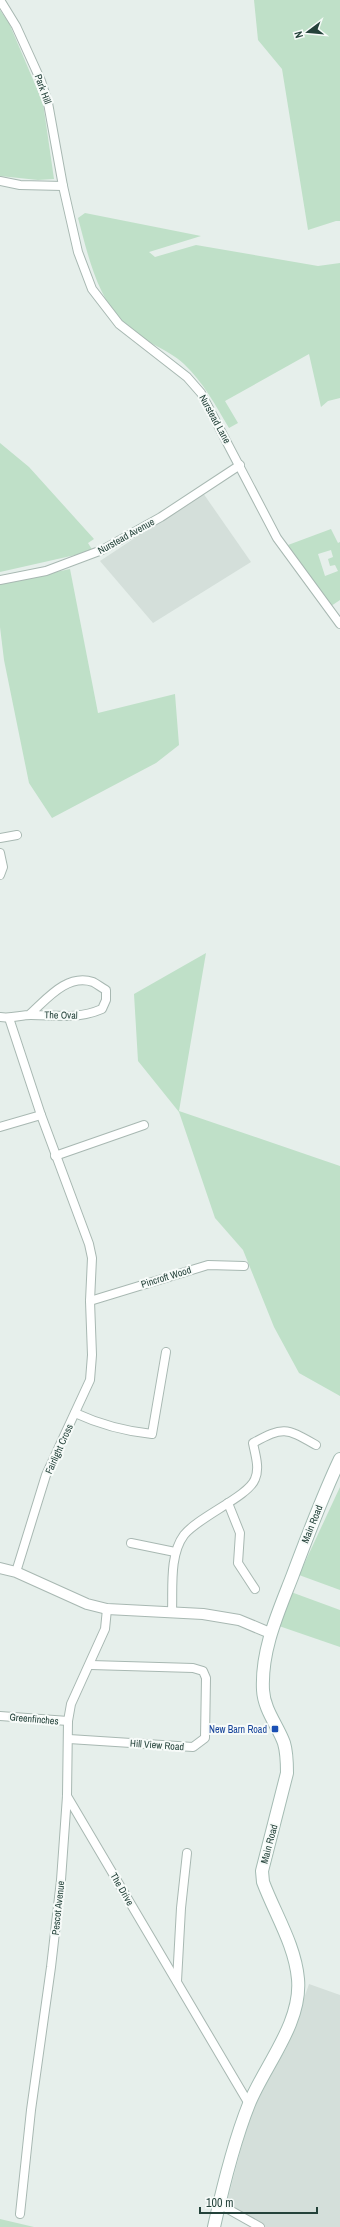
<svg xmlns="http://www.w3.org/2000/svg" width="340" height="2227" font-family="'Archivo Narrow',sans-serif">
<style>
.built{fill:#d4dfda}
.green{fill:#bfe0c8;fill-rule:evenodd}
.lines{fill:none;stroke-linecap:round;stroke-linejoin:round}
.minor-casing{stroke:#a8b8b2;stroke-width:10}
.tertiary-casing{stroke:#a8b8b2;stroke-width:12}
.secondary-casing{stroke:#a4bbb3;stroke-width:14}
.minor{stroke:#fff;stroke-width:8}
.tertiary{stroke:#fff;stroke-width:10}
.secondary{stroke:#fff;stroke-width:12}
.transit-dot{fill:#1a4fb4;stroke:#f7fbf9;stroke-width:1.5}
.labels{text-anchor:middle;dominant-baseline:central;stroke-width:4;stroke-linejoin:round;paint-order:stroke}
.street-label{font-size:10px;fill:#24423a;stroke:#f7fbf9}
.transit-label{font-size:10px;fill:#164399;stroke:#f7fbf9;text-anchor:end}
</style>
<rect width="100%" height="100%" fill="#e6efeb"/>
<g class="built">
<polygon points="203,493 251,562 153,623 100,561"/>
<polygon points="309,1984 340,1995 340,2227 262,2227 226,2205 253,2103 286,2049"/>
</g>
<g class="green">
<polygon points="254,0 340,0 340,221 336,221 308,230 282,69 258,40"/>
<polygon points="0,10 9,23 43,103 54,179 38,180 0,176"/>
<path d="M85 213 201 236 149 252 155 257 196 245 318 266 340 263V398L328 401 321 407 309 354 225 401 238 423 229 428C216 406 203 382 184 364 167 348 138 340 123 323 96 294 88 255 78 218Z"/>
<polygon points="0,443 29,467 94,539 88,543 93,551 0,572"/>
<path d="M331 529 338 543 340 542V600L331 606 288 545ZM331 550 333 557 328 559 330 566 335 565 338 571 325 576 318 554Z"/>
<polygon points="70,569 98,713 175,694 179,745 156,763 52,818 29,783 4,660 0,627 0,584"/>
<polygon points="206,953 179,1111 340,1166 340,1396 299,1373 274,1327 243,1250 215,1218 179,1112 138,1061 134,994"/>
<polygon points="340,1487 340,1590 299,1575"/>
<polygon points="291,1592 340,1610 340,1647 279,1626"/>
<polygon points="0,2219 34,2227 0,2227"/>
</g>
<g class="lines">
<g class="minor-casing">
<g id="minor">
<polyline points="0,0 16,26 41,81 48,103 63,186 78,252 92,289 119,324 187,377 201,393 277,538 340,624"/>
<polyline points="0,181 20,185 63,186"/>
<polyline points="0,580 46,571 102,550 161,517 240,465"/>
<polyline points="0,838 17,835"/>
<polyline points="0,853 3,867 0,875"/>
<path d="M0 1017C11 1019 20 1015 31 1015 58 1015 76 1020 102 1009L106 1000V990C102 988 97 984 93 982 67 973 46 1000 30 1014"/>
<polyline points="9,1018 41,1115 89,1244 92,1258 90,1301 92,1355 90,1380 46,1475 16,1572"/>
<polyline points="0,1127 41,1115"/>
<polyline points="55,1156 144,1125"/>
<polyline points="90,1301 208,1265 244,1266"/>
<path d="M75 1413C101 1425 123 1431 152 1434L166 1352"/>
<polyline points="228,1503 240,1533 238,1563 255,1589"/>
<polyline points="131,1543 175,1552"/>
<path d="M172 1612C173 1589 169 1555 184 1535 198 1517 249 1496 255 1479 260 1468 255 1454 253 1443 284 1426 286 1428 316 1445"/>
<polyline points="0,1716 68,1721"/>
<polyline points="69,1739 193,1747 205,1738 206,1678 203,1671 193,1668 91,1665"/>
<polyline points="67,1796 249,2104"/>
<polyline points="177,1981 181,1908 187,1853"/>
<polyline points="219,2204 260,2227"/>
<polyline points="20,2214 31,2110 51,1967 61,1880 67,1796 68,1721 71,1704 105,1629 107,1609"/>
</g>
</g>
<g class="tertiary-casing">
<polyline id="tertiary" points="0,1568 16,1572 87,1604 107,1609 203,1614 239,1620 270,1633"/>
</g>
<g class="secondary-casing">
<path id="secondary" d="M214 2227C223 2186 233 2144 249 2104 265 2065 302 2023 298 1979 295 1945 275 1914 263 1882L262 1871 287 1773C287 1763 287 1753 284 1743 278 1726 264 1710 263 1690 261 1650 278 1613 292 1577 307 1537 322 1497 340 1459"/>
</g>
<use href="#minor" class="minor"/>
<use href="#tertiary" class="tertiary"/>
<use href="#secondary" class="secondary"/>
</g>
<rect class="transit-dot" x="271" y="1725" width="8" height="8" rx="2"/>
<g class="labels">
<g class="street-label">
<text transform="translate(43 89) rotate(70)">Park Hill</text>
<text transform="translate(215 419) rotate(61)">Nurstead Lane</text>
<text transform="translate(126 536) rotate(-29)">Nurstead Avenue</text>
<text transform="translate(61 1015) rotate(1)">The Oval</text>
<text transform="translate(166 1277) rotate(-17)">Pincroft Wood</text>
<text transform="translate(59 1449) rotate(-66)">Fairlight Cross</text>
<text transform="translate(312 1524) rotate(-68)">Main Road</text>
<text transform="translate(34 1719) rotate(5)">Greenfinches</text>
<text transform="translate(157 1745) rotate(4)">Hill View Road</text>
<text transform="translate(269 1844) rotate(-75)">Main Road</text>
<text transform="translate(122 1889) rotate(60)">The Drive</text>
<text transform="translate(58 1908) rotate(-84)">Pescot Avenue</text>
</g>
<g class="transit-label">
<text x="267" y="1729">New Barn Road</text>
</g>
</g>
<g transform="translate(308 32) rotate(254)" stroke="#f7fbf9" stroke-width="3" paint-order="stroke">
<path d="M0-3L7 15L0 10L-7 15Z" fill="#24423a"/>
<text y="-6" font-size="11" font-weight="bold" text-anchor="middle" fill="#24423a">N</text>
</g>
<path d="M200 2207v6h117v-6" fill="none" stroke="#24423a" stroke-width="2"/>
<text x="206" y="2207" font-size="12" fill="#24423a" stroke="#f7fbf9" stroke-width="3" paint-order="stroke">100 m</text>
</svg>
